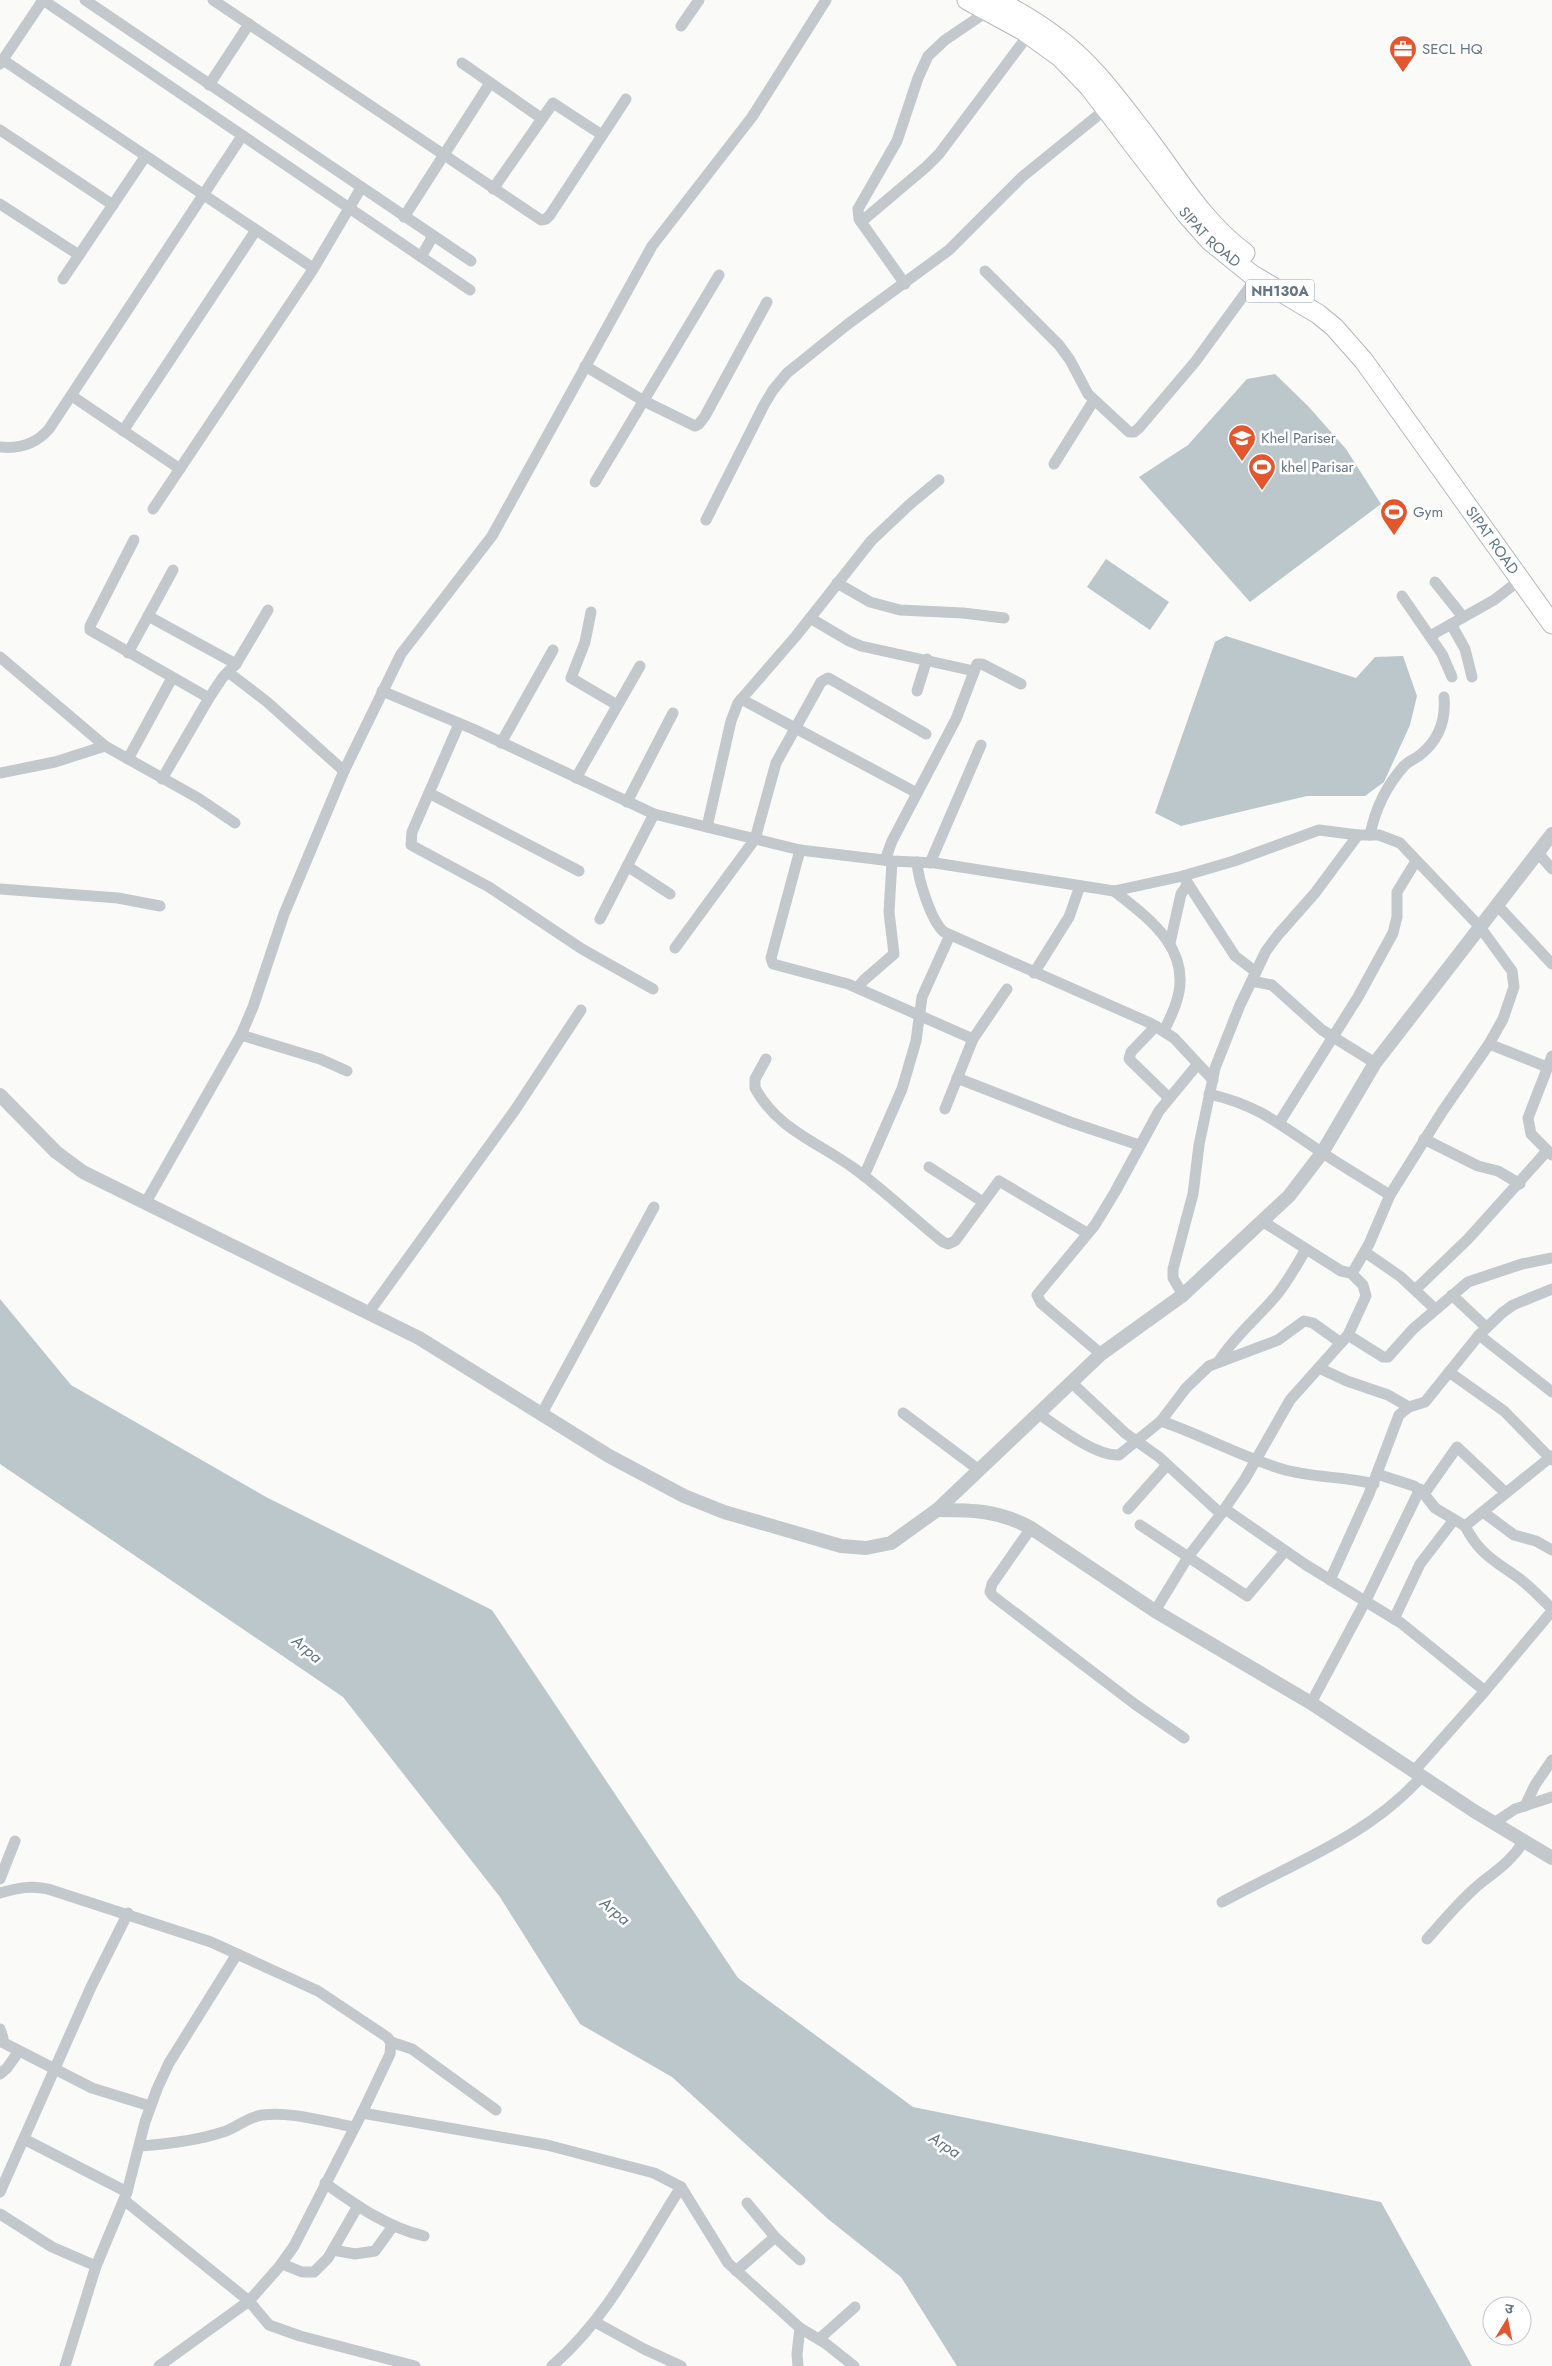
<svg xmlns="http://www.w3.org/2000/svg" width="1552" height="2366" font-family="Jost,'Noto Sans Devanagari',sans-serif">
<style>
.water{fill:#bbc7cb}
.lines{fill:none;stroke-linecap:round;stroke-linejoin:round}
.trunk-casing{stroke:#b4b9bd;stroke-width:21}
.minor{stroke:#c3c8cc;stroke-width:11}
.tertiary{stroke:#c3c8cc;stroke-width:14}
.trunk{stroke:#fff;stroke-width:19}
.labels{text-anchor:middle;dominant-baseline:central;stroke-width:5;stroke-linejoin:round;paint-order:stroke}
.shield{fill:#fff;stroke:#939fa8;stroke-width:1}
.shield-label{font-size:14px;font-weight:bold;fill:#657683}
.poi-label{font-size:15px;fill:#657683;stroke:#fff;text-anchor:start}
.street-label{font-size:15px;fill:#657683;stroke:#fff}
.water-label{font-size:16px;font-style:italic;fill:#60757c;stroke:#fff}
</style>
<rect width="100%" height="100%" fill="#fafaf8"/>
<g class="water">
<polygon points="1275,374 1308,406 1346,449 1381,504 1250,602 1139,477 1188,445 1247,379"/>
<polygon points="1106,559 1169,602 1150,630 1087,587"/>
<polygon points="1226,636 1356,678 1375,657 1403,656 1417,696 1410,725 1384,782 1365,796 1307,796 1181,826 1155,813 1215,642"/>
<polygon points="0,1299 71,1385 266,1497 492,1610 738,1978 913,2107 1381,2202 1472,2366 957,2366 901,2277 828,2219 672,2077 580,2024 500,1897 343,1697 0,1464"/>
</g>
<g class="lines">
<g class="trunk-casing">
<g id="trunk">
<path id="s1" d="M967 0 1024 31 1060 57 1089 87 1186 214 1210 241 1251 274 1318 314 1334 327 1364 361 1552 624"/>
<path d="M996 0C1020 12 1043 26 1064 43 1096 68 1122 105 1147 137 1178 178 1203 222 1245 253"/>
</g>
</g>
<g class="minor">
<polyline points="43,0 470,290"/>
<polyline points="85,0 471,261"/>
<polyline points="213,0 541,220 546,219 550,215 626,99"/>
<polyline points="681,26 699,0"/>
<polyline points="3,60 313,268"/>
<polyline points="462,63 541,118"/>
<polyline points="0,64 43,0"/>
<polyline points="209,85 249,24"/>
<polyline points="0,130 113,205"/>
<polyline points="493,189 553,103 602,135"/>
<polyline points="0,204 79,255"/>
<polyline points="404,217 490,83"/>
<polyline points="861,222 926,167 939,154 1029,34"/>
<polyline points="421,257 433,236"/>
<polyline points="985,271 1059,345 1070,360 1088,394 1129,432 1134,432 1139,428 1195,362 1257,277"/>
<polyline points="63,279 145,157"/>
<polyline points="905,284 859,219 858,209 897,141 918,78 928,56 945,40 988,11"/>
<polyline points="585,366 644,401 695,426 699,424 705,416 767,302"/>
<polyline points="72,396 180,469"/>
<polyline points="123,431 256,230"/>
<path d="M0 447C19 449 36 444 49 429L242 136"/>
<polyline points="1054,464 1094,400"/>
<polyline points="595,482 719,275"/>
<polyline points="153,509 312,271 361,188"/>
<polyline points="706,520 764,405 773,390 787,373 848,324 949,250 1022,177 1107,108"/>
<polyline points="134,540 90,626 90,630 209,698"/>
<polyline points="1435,582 1463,617"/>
<polyline points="837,583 870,602 900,610 963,613 1004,618"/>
<polyline points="1402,596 1442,654 1452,677"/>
<polyline points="591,612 585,642 571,678 617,705"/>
<polyline points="148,616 236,664"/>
<polyline points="810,618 849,641 861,646 974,671"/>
<polyline points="1451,624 1465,649 1472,677"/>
<polyline points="1430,636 1494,600 1520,580"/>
<polyline points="128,653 173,570"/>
<polyline points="0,657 105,746 198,798 235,823"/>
<polyline points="228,672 266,701 344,771"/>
<polyline points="382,691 473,729 654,814 800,850 892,861 935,863 1114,891 1183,876 1234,861 1319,830 1358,835 1379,835 1400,843 1480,927 1512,971 1514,987 1503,1019 1489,1044 1442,1112 1390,1195 1369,1244 1354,1270 1351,1273 1341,1271 1262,1221"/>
<polyline points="917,691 927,659"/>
<polyline points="741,699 917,793"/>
<polyline points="459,724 412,832 411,845 489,887 582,949 653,989"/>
<polyline points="501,743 553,650"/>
<polyline points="128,759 172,678"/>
<polyline points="0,773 55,762 105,746"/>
<polyline points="576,778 640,666"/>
<polyline points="162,779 209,698 223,677 236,664 268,610"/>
<polyline points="429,793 579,871"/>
<polyline points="627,802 673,713"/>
<polyline points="707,827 731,721 738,703 796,636 871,541 909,505 939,480"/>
<path d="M1370 835C1375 810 1387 785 1404 766 1409 761 1415 759 1420 755 1439 740 1446 720 1444 697"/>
<polyline points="800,850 771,958 773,964 848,984 973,1039"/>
<polyline points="1538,853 1552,869"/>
<polyline points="885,860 892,841 956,719 977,664 982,664 1021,684"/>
<path d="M917 862C918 879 931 921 944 932L1150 1023 1174 1038 1213 1080"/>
<polyline points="930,863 981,745"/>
<polyline points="627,866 670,894"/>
<polyline points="1183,876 1235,956 1256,972"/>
<polyline points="0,889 118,898 160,906"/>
<path d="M1114 891C1150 919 1194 951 1176 1003 1173 1013 1168 1022 1164 1031"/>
<polyline points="1498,906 1552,964"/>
<polyline points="600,919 654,814"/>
<polyline points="1170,943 1181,894 1188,884"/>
<polyline points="675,948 755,839 776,763 821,682 828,678 832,680 926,734"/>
<polyline points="1034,973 1069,917 1080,886"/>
<polyline points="1252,981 1272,985 1322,1030 1375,1063"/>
<polyline points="858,987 864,980 894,954 889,912 892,861"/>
<polyline points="1156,1026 1131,1052 1129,1059 1169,1098"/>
<polyline points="241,1035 320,1059 347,1071"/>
<polyline points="1489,1044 1547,1067"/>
<path d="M766 1059 755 1079V1088C778 1130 818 1142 855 1169 885 1191 913 1218 943 1242L948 1244 955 1241 999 1181 1087 1233"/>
<polyline points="957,1078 1070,1122 1139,1145"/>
<path d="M1209 1094C1258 1105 1281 1125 1321 1152 1344 1167 1367 1181 1390 1195"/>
<polyline points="945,1109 973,1039 1007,989"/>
<polyline points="1279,1123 1358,997 1393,933 1397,917 1397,892 1416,861"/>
<polyline points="1424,1139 1478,1166 1498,1171 1520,1184"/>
<polyline points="1552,1155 1531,1134 1528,1118 1552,1056"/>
<polyline points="929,1167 983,1202"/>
<polyline points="864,1176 902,1089 916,1041 922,997 950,935"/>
<polyline points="146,1202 241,1035 253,1007 284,914 344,771 401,654 492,536 652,246 752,117 826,0"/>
<polyline points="1365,1252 1401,1277 1435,1309"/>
<polyline points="1416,1289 1468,1239 1547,1151"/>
<polyline points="1183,1295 1173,1278 1173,1269 1193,1194 1199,1145 1215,1068 1240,1005 1266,951 1278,935 1315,893 1358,835"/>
<polyline points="1452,1295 1486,1327"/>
<polyline points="369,1312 515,1110 581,1010"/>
<polyline points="1348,1335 1383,1357 1388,1357 1413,1329 1468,1282 1522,1264 1552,1258"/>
<polyline points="1479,1335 1552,1392"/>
<polyline points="1101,1354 1041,1303 1037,1295 1095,1225 1115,1192 1159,1111 1197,1065"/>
<path d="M1219 1361C1234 1337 1256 1319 1275 1297 1287 1283 1296 1266 1306 1249"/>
<polyline points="1319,1368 1347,1381 1388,1395 1409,1407"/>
<polyline points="1449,1372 1504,1411 1552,1460"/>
<polyline points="1072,1383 1125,1433 1159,1457 1221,1514"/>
<polyline points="903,1413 979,1470"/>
<path d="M1039 1414C1058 1427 1095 1456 1119 1455L1161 1421 1186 1388 1209 1366 1278 1340 1304 1321 1313 1323 1341 1343"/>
<polyline points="541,1415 654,1207"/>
<path d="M1161 1421C1202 1435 1241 1457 1282 1469 1312 1478 1343 1476 1374 1484"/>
<polyline points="1377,1474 1414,1486 1424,1494 1435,1508 1465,1526 1552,1456"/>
<polyline points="1424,1494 1457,1447 1506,1493"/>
<polyline points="1128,1509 1167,1465"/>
<polyline points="1225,1509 1306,1565 1401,1623 1485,1691"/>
<polyline points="1483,1512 1514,1535 1536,1541 1552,1550"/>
<polyline points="1140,1525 1247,1596 1285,1551"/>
<path d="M1465 1526C1480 1555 1495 1561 1520 1579 1532 1588 1542 1599 1552 1609"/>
<polyline points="1031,1528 992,1584 990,1592 993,1596 1136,1705 1184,1738"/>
<polyline points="1330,1580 1369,1494 1399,1415 1409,1407 1425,1402 1479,1335 1502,1313 1513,1305 1552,1289"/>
<polyline points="1155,1611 1188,1557 1221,1514 1245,1479 1290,1400 1348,1335 1366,1296 1363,1285 1351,1273"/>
<polyline points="1394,1619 1420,1564 1453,1521"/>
<polyline points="1311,1703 1365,1602 1420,1489"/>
<polyline points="1414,1771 1485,1691 1552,1611"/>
<polyline points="1525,1806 1535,1785 1552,1760"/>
<polyline points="1494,1823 1515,1809 1552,1797"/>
<polyline points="0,1879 15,1841"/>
<path d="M0 1893C18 1888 30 1885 48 1889L211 1942 318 1991 387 2037 391 2042 390 2054 362 2113 294 2246 279 2267 249 2301 159 2366"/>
<path d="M1222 1902C1291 1864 1368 1837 1422 1776"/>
<path d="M1427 1939C1445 1919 1462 1898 1482 1882 1500 1868 1511 1861 1524 1841"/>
<polyline points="0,2029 3,2038 2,2042"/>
<polyline points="0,2041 92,2088 150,2106"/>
<polyline points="391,2042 412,2049 496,2110"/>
<polyline points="0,2074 7,2068 19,2051"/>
<polyline points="362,2113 547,2145 654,2173 681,2187 728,2263 800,2328 797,2354 798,2366"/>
<polyline points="24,2139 127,2192"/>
<path d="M140 2146C168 2144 196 2141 223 2132 237 2128 247 2117 262 2115 291 2111 325 2122 354 2127"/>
<path d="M325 2183C356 2205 386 2227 424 2236"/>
<polyline points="0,2192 91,1987 128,1913"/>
<polyline points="124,2200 249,2301 269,2325 300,2336 415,2366"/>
<polyline points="747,2203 775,2237 800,2260"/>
<polyline points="0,2214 52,2247 96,2266"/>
<polyline points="333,2250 355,2254 375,2251 393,2226"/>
<polyline points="282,2264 302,2272 314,2272 328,2258 358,2206"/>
<polyline points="736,2271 775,2237"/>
<polyline points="595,2322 644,2349 681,2366"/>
<polyline points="800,2328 825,2343 854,2366"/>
<polyline points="819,2339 855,2307"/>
<polyline points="65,2366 96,2266 127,2192 145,2122 157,2089 169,2063 237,1954"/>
<path d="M552 2366C609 2317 641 2249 681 2187"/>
</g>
<g class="tertiary">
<polyline points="0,1095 56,1152 83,1172 419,1338 609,1456 684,1496 724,1512 841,1546 866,1548 891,1543 937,1510 1101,1354 1183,1295 1289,1196 1322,1153 1375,1063 1552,834"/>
<path d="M937 1510C973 1510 998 1510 1031 1528L1155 1611 1311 1703 1474 1811 1552 1858"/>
</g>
<use href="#trunk" class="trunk"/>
</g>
<defs>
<g id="office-pin" transform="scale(1.4375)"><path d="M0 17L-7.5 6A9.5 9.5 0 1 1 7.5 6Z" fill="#e4572e" stroke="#fff"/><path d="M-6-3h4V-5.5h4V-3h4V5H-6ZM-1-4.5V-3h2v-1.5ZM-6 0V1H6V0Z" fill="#fff"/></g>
<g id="university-pin" transform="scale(1.4375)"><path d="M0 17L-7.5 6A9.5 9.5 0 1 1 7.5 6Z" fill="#e4572e" stroke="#fff"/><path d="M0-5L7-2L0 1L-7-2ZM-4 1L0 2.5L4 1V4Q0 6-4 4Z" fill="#fff"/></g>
<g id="stadium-pin" transform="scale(1.4375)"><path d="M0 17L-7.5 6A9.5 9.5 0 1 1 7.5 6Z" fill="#e4572e" stroke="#fff"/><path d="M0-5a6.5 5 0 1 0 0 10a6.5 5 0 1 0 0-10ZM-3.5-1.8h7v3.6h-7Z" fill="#fff"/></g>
</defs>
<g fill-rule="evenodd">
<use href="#office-pin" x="1403" y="49"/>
<use href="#university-pin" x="1242" y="438"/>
<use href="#stadium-pin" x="1262" y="467"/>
<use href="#stadium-pin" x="1394" y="512"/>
</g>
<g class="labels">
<rect class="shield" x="1246" y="279.5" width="68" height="23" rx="4"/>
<g class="shield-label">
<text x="1280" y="291">NH130A</text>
</g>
<g class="poi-label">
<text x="1422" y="49">SECL HQ</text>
<text x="1261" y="438">Khel Pariser</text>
<text x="1281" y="467">khel Parisar</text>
<text x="1413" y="512">Gym</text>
</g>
<g class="street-label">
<text stroke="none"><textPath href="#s1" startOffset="344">SIPAT ROAD</textPath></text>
<text stroke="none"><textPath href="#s1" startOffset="764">SIPAT ROAD</textPath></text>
</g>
<g class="water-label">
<text transform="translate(307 1649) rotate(40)">Arpa</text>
<text transform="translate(615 1911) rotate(40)">Arpa</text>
<text transform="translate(945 2145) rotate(33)">Arpa</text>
</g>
</g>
<g transform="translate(1507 2321) rotate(10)"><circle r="24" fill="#ffffff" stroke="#c1c8cd"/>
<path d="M0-4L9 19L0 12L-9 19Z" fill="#e4572e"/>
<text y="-8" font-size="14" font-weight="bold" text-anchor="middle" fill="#657683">उ</text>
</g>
</svg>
